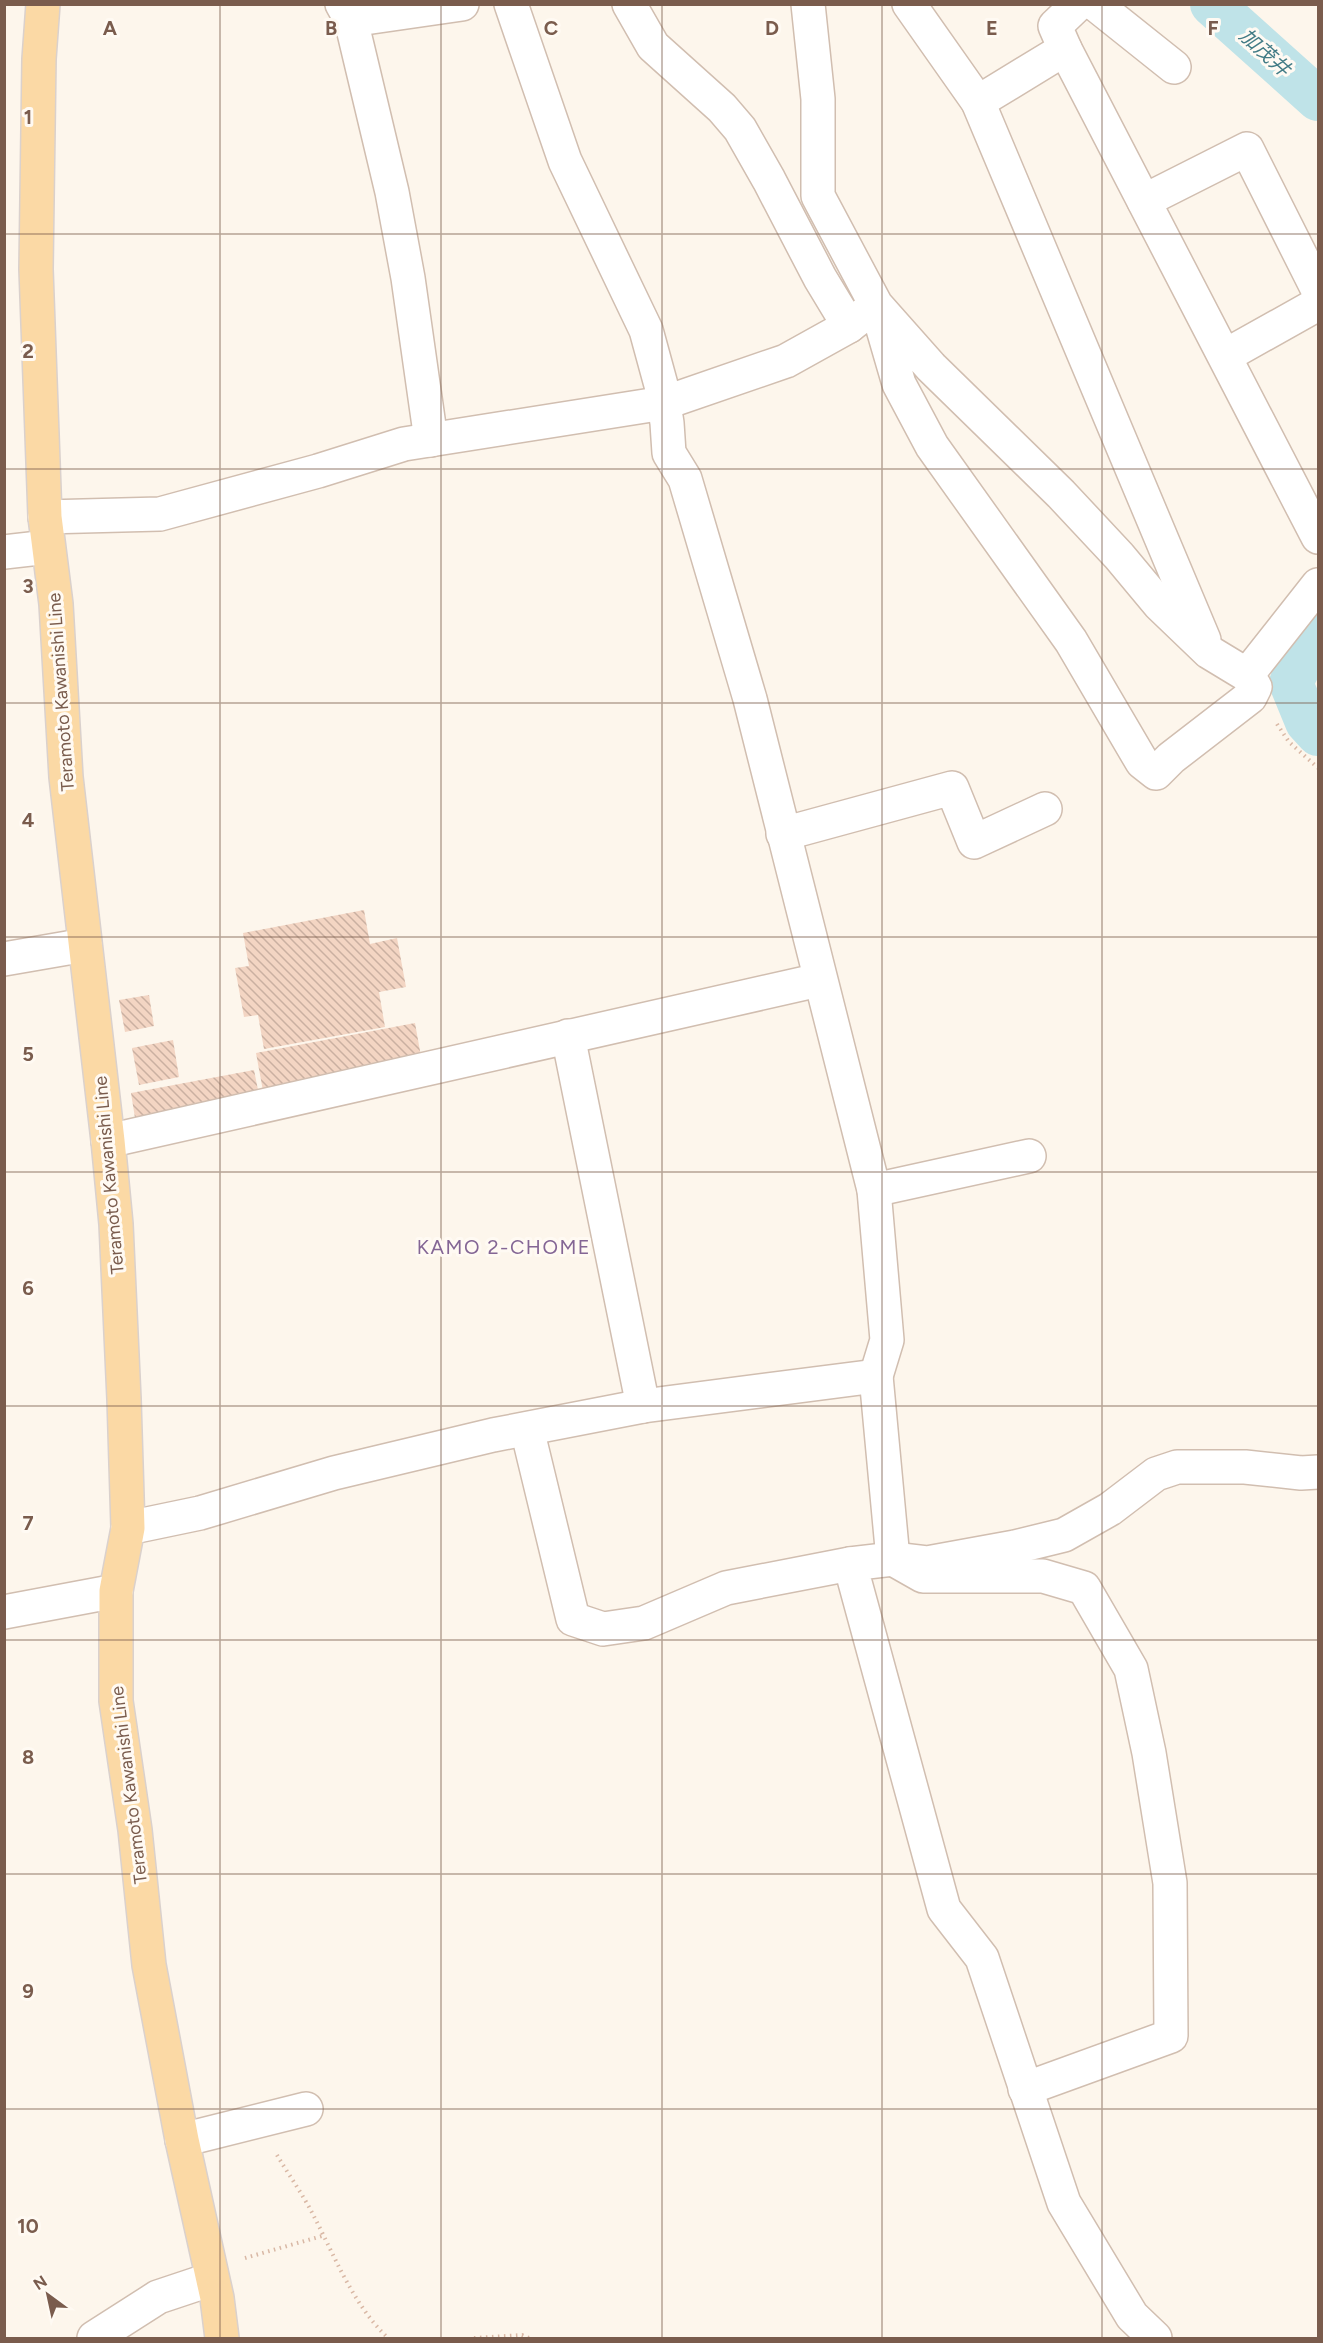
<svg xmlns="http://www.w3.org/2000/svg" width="1323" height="2343" font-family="Figtree,'Noto Sans JP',sans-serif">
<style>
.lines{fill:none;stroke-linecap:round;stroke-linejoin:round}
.canal{stroke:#bfe3e8;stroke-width:44}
.building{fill:url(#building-back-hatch)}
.minor-casing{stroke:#d1beb0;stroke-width:36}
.major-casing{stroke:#dad1cd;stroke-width:36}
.path{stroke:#d9b8a5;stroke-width:4;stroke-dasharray:1.5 4.5;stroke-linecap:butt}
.minor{stroke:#fff;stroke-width:33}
.major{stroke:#fbd9a5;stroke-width:33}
.grid{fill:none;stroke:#7a5c4d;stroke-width:1.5;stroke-opacity:0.55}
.labels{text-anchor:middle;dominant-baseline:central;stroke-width:6;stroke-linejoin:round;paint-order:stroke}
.street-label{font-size:18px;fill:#7a5c4d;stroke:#fffaf3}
.water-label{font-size:20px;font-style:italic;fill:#437c86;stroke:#fffaf3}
.neighbourhood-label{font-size:20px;letter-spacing:1.5px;fill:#846695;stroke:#fffaf3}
.grid-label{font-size:20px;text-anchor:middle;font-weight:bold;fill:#7a5c4d;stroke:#fffaf3;stroke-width:6;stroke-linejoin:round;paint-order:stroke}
</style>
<defs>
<pattern id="building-back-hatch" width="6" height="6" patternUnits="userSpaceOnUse" patternTransform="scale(1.5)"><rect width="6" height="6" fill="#f3d5c3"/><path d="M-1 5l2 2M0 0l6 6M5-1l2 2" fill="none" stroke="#cab0a1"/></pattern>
</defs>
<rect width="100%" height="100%" fill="#fdf6ec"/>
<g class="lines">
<g class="canal">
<polyline points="1212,4 1318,99"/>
<polyline points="1318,627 1291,683 1307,722 1318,734"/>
</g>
</g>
<g class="building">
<polygon points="364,910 370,944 397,938 406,987 379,992 385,1027 264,1049 258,1015 244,1017 235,968 249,966 243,933"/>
<polygon points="149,995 154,1026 125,1032 119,1000"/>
<polygon points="415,1023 422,1062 263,1091 256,1053"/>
<polygon points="173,1040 179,1077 139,1085 132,1048"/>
<polygon points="254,1070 259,1095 135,1118 131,1093"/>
</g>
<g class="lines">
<g class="minor-casing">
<g id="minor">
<polyline points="342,4 351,20 462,4"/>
<polyline points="511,4 565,161 646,330 661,385 667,423 669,453 685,479 750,699 874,1190 887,1340 876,1376"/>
<polyline points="629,4 653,46 722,108 740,129 769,180 820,278 849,326"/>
<polyline points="909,4 978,102 1204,640"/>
<polyline points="1095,4 1174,67"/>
<polyline points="351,20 392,192 408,278 431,440"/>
<polyline points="1065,49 1318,537"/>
<polyline points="978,102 1065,49 1055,26 1078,4"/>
<polyline points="1144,201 1247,149 1318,290"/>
<polyline points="1225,356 1318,304"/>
<polyline points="45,517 160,514 318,471 404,444 664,403 786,361 849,326 876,305 931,367 1061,494 1119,556 1159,604 1209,652 1247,675 1255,687 1250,697 1171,758 1156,773 1142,762 1071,641 932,446 899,384 876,305 818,196 818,99 808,4"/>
<polyline points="4,552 48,547"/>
<polyline points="1247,675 1318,585"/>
<polyline points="783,834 952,788 974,842 1045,809"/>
<polyline points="4,959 85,945"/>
<polyline points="568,1036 643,1406"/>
<polyline points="108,1141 819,980"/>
<polyline points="874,1190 1029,1156"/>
<polyline points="527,1429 573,1619 603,1629 644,1623 726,1588 850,1564"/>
<polyline points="128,1528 200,1513 334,1473 493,1435 643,1406 876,1376 893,1559 923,1576 1043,1576 1084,1588 1131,1669 1149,1753 1170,1883 1171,2036 1025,2089"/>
<polyline points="4,1612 116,1591"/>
<polyline points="182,2140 306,2109"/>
<polyline points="94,2338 158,2297 212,2279"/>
<polyline points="1155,2338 1132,2316 1064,2203 982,1958 944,1909 850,1564 893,1559 927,1563 1015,1547 1064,1535 1110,1509 1156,1474 1177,1467 1245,1467 1301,1473 1318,1472"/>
</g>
</g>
<g class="major-casing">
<polyline id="major" points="43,4 39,59 36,269 45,517 56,604 66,777 108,1141 116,1224 124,1399 128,1528 116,1591 116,1701 135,1830 149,1965 182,2140 217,2298 222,2338"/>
</g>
<g class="path">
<polyline points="1277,724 1289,742 1318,768"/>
<path d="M277 2155C287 2172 299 2189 309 2207 333 2251 351 2303 388 2338"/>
<polyline points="245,2258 322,2236"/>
<polyline points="474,2338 522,2335 529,2338"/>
</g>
<use href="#minor" class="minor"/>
<use href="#major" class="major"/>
</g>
<path class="grid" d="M220 4V2338M441 4V2338M662 4V2338M882 4V2338M1102 4V2338M4 234H1318M4 469H1318M4 703H1318M4 937H1318M4 1172H1318M4 1406H1318M4 1640H1318M4 1874H1318M4 2109H1318"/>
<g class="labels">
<g class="street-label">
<text transform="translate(61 692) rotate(-94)">Teramoto Kawanishi Line</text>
<text transform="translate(109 1175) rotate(-95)">Teramoto Kawanishi Line</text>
<text transform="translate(129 1785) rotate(-97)">Teramoto Kawanishi Line</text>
</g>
<g class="water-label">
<text transform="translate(1265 52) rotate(42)">加茂井</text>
</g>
<g class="neighbourhood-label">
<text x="504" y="1247">KAMO 2-CHOME</text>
</g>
</g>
<g class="grid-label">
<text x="110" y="35">A</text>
<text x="331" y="35">B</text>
<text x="551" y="35">C</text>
<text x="772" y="35">D</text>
<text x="992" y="35">E</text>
<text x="1213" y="35">F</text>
<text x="28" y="124">1</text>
<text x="28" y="358">2</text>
<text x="28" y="593">3</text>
<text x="28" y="827">4</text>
<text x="28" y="1061">5</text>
<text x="28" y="1295">6</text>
<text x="28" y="1530">7</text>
<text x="28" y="1764">8</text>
<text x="28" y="1998">9</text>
<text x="28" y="2233">10</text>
</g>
<rect width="1323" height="2343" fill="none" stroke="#7a5c4d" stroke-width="12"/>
<g transform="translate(48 2295) rotate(327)" stroke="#fffaf3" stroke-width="4.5" paint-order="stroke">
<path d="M0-4.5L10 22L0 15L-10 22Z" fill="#7a5c4d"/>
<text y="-9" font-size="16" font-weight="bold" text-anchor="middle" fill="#7a5c4d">N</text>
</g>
</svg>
